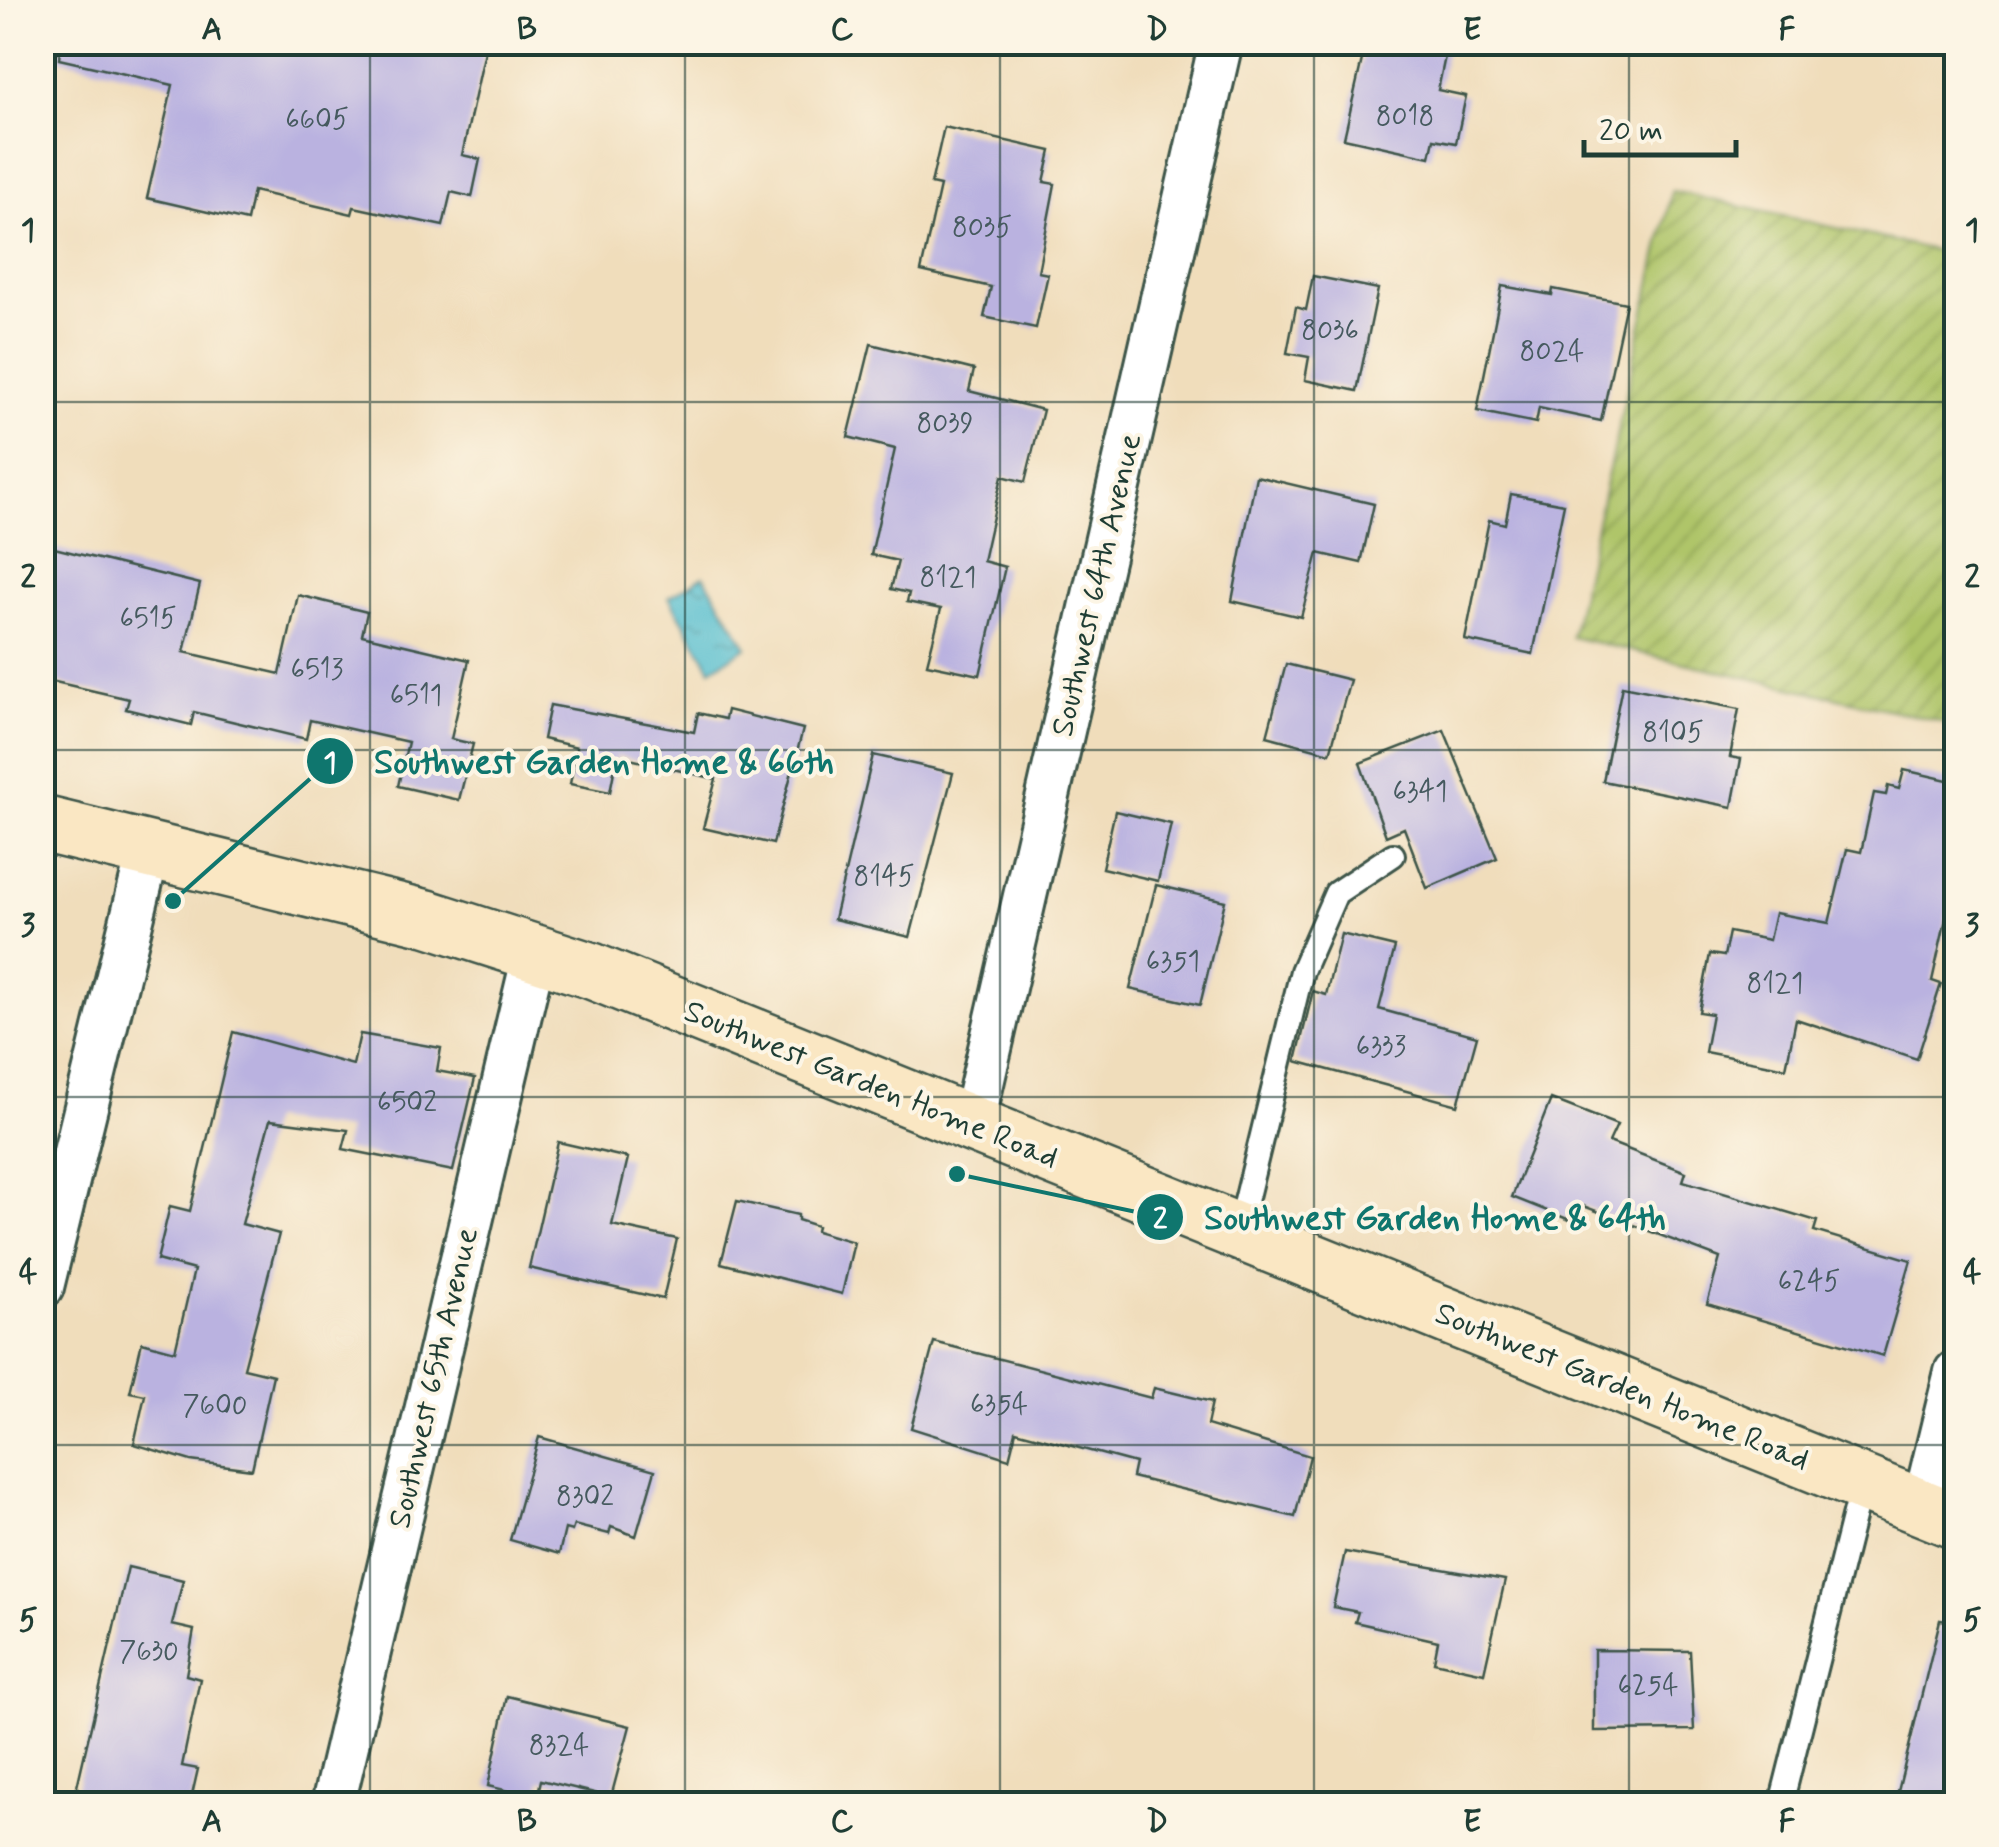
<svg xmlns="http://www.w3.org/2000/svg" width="1999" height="1847" font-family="Mynerve,sans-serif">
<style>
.garden{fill:url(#garden-furrows);stroke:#67814e;stroke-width:2.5}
.water{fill:url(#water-ripples);stroke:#397d82;stroke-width:2.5}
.building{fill:#bab2e0}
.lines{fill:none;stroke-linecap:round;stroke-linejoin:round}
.lane-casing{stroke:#3e5548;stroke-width:28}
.street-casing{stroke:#3e5548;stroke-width:48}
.secondary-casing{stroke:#3e5548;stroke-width:60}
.lane{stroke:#fff;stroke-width:22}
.street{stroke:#fff;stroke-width:42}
.secondary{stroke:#fae7c3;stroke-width:55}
.grid{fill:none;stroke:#1f3d34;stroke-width:2.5;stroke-opacity:0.55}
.labels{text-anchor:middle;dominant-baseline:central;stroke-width:8;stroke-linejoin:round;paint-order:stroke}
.number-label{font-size:28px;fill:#465a5f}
.street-label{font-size:32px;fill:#1f3d34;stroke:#fcf5e5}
.leader{fill:none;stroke:#0f766e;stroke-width:4}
.callout-dot{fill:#0f766e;stroke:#fcf5e5;stroke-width:4}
.mark-label{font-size:30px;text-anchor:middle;font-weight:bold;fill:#fff}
.callout-label{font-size:35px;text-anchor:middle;font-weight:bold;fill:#0f766e;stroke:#fcf5e5;stroke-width:8;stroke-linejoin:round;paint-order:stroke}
.neatline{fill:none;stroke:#1f3d34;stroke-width:4}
.grid-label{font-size:32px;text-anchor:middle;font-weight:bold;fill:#1f3d34}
</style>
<defs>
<pattern id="garden-furrows" width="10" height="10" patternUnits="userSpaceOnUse" patternTransform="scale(2.5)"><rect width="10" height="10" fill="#afc569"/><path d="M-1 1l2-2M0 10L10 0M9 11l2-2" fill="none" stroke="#8ea157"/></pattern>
<pattern id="water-ripples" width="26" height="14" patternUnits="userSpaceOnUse" patternTransform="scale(2.5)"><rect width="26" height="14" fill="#53bdcf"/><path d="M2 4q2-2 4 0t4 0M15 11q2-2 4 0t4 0" fill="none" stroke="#449ba9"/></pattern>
</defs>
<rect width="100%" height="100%" fill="#fcf5e5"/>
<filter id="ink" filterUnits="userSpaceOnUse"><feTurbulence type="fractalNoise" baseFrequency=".01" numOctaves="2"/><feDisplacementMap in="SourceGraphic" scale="20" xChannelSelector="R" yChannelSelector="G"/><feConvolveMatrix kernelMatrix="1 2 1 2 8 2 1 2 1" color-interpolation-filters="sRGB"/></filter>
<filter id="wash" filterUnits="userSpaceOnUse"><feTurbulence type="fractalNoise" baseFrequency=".0048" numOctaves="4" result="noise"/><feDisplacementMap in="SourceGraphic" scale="40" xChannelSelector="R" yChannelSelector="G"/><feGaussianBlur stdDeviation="2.25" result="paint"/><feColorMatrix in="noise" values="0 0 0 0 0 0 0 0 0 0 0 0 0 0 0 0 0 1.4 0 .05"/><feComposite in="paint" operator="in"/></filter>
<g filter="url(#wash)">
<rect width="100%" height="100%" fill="#f0ddbb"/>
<polygon class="garden" points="1672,191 1956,255 1956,725 1571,637"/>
<polygon class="water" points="704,576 747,647 711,669 669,597"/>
<g id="blocks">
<g class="building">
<polygon points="61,42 487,42 462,155 480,159 472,197 451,192 443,226 354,207 352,214 253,191 247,221 147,198 173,85 59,59"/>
<polygon points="1366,42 1448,42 1438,90 1466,96 1456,143 1434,139 1430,157 1344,138"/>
<polygon points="944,127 1051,151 1044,182 1055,184 1038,272 1048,274 1036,328 984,317 991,287 921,271 940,186 931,184"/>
<polygon points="1313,276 1378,289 1357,391 1305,380 1309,357 1287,353 1296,307 1306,310"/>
<polygon points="1502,286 1552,295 1553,289 1626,303 1601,421 1539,408 1536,423 1477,411"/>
<polygon points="871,344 974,370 969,391 1043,410 1025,482 1002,476 983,561 1005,567 980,675 927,664 941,609 907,602 909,593 891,589 898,561 871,555 895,449 848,437"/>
<polygon points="1256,476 1374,504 1361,563 1318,553 1301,617 1232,601"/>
<polygon points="1511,494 1564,504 1533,654 1465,640 1489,520 1505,524"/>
<polygon points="42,545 200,584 184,652 280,674 298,595 367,612 362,635 469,660 451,739 473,744 459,800 398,786 408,742 310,720 306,739 194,712 191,725 126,709 129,699 42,679"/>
<polygon points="1286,664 1350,680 1330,753 1267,736"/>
<polygon points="1622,686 1739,709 1730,757 1741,759 1732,807 1603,781"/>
<polygon points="550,705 694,732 698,713 725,719 727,710 803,729 773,844 703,828 716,779 617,756 610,792 570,784 577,747 543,739"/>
<polygon points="1444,730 1497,858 1427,888 1404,828 1386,836 1360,763"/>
<polygon points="873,755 953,773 910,937 834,919"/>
<polygon points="1904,770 1956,782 1956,874 1932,981 1941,984 1917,1059 1796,1019 1786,1068 1705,1052 1712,1014 1699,1012 1710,954 1724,956 1729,932 1769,940 1775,913 1829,923 1847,849 1861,852 1874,793 1886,795 1888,786 1899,789"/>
<polygon points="1115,811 1171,824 1158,881 1102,868"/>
<polygon points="1156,885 1225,901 1200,1005 1130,989"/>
<polygon points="1341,934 1395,947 1379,1009 1477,1036 1458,1105 1296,1061 1313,991 1326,995"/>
<polygon points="233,1032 353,1065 360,1034 441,1048 437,1071 475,1078 453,1171 343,1149 348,1130 270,1120 242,1224 279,1234 244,1368 273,1375 252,1469 191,1461 134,1444 145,1395 130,1392 142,1342 175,1351 194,1270 157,1260 170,1206 190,1211"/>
<polygon points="1551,1099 1617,1125 1609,1142 1686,1172 1683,1181 1817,1221 1814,1231 1911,1260 1883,1356 1707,1304 1720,1258 1581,1205 1575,1222 1512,1197"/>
<polygon points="558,1142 628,1158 612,1225 677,1239 663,1299 529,1268"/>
<polygon points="737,1201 798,1215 798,1220 817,1226 816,1231 854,1242 842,1294 721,1263"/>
<polygon points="934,1342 1151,1398 1154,1388 1212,1402 1207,1425 1310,1456 1295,1517 1132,1477 1135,1463 1016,1431 1009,1459 911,1428"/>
<polygon points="539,1437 655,1470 636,1536 611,1527 609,1534 574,1525 572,1531 565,1529 559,1554 510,1540"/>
<polygon points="1345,1552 1505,1580 1484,1673 1434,1662 1438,1641 1355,1622 1358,1612 1333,1607"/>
<polygon points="128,1567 183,1580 172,1625 194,1630 186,1675 200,1679 182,1766 198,1769 190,1804 73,1804"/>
<polygon points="1940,1620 1956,1622 1956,1804 1895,1804"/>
<polygon points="1594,1650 1690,1651 1694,1730 1594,1731"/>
<polygon points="507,1696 630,1726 611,1797 541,1780 537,1798 488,1786"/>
</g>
</g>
</g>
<g filter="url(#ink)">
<use href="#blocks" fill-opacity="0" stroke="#3e5548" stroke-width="2.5"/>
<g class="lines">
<g class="lane-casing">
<g id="lane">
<polyline points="1238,1234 1302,971 1336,893 1393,855"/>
<polyline points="1781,1804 1862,1482"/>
</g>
</g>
<g class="street-casing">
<g id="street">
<polyline points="972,1127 1221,42"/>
<polyline points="42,1287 149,849"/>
<polyline points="1923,1508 1956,1372"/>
<polyline points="333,1804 535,951"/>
</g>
</g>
<g class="secondary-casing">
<polyline id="secondary" points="42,824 427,918 592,971 1956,1521"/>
</g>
<use href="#lane" class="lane"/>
<use href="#street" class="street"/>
<use href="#secondary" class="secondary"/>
</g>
</g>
<path class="grid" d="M370 42V1804M685 42V1804M1000 42V1804M1314 42V1804M1629 42V1804M42 402H1956M42 750H1956M42 1097H1956M42 1445H1956"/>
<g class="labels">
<g class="number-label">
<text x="1405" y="117">8018</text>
<text x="317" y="120">6605</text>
<text x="982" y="228">8035</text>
<text x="1330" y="331">8036</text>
<text x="1552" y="352">8024</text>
<text x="945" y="424">8039</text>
<text x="948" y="578">8121</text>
<text x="148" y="619">6515</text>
<text x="317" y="670">6513</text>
<text x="416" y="696">6511</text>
<text x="1673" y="733">8105</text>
<text x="1420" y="792">6341</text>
<text x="884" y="877">8145</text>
<text x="1173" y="962">6351</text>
<text x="1775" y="984">8121</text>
<text x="1381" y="1047">6333</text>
<text x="407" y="1103">6502</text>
<text x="1809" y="1282">6245</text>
<text x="999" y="1405">6354</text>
<text x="215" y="1406">7600</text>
<text x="585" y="1497">8302</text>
<text x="149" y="1652">7630</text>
<text x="1648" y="1686">6254</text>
<text x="559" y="1746">8324</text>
</g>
<g class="street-label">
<text transform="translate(1097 585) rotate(-77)">Southwest 64th Avenue</text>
<text transform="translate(871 1085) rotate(22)">Southwest Garden Home Road</text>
<text transform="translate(434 1378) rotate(-77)">Southwest 65th Avenue</text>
<text transform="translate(1622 1387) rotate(22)">Southwest Garden Home Road</text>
</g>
</g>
<path class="leader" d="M173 901L330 761M957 1174L1160 1217"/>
<g class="callout-dot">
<circle cx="173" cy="901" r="10"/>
<circle cx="957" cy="1174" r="10"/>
<circle cx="330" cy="761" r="25"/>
<circle cx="1160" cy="1217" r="25"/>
</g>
<g class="mark-label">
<text x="330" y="772">1</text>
<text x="1160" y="1228">2</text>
</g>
<g class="callout-label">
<text x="604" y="773">Southwest Garden Home &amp; 66th</text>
<text x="1435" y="1229">Southwest Garden Home &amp; 64th</text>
</g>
<rect width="1999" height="1847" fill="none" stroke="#fcf5e5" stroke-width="110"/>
<path d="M1584 140v15h152v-15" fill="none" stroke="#1f3d34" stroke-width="5"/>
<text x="1599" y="140" font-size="30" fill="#1f3d34" stroke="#fcf5e5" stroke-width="8" paint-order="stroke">20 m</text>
<rect x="55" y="55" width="1889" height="1737" class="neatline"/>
<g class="grid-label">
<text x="212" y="39">A</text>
<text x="527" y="39">B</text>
<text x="842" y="39">C</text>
<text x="1157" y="39">D</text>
<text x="1472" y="39">E</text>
<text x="1787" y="39">F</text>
<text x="28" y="240">1</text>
<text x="1972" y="240">1</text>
<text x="28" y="587">2</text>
<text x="1972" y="587">2</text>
<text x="28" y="935">3</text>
<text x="1972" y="935">3</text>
<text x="28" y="1282">4</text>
<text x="1972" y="1282">4</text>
<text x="28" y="1630">5</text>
<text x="1972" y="1630">5</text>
<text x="212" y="1831">A</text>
<text x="527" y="1831">B</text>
<text x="842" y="1831">C</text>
<text x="1157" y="1831">D</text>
<text x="1472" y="1831">E</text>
<text x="1787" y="1831">F</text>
</g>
</svg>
